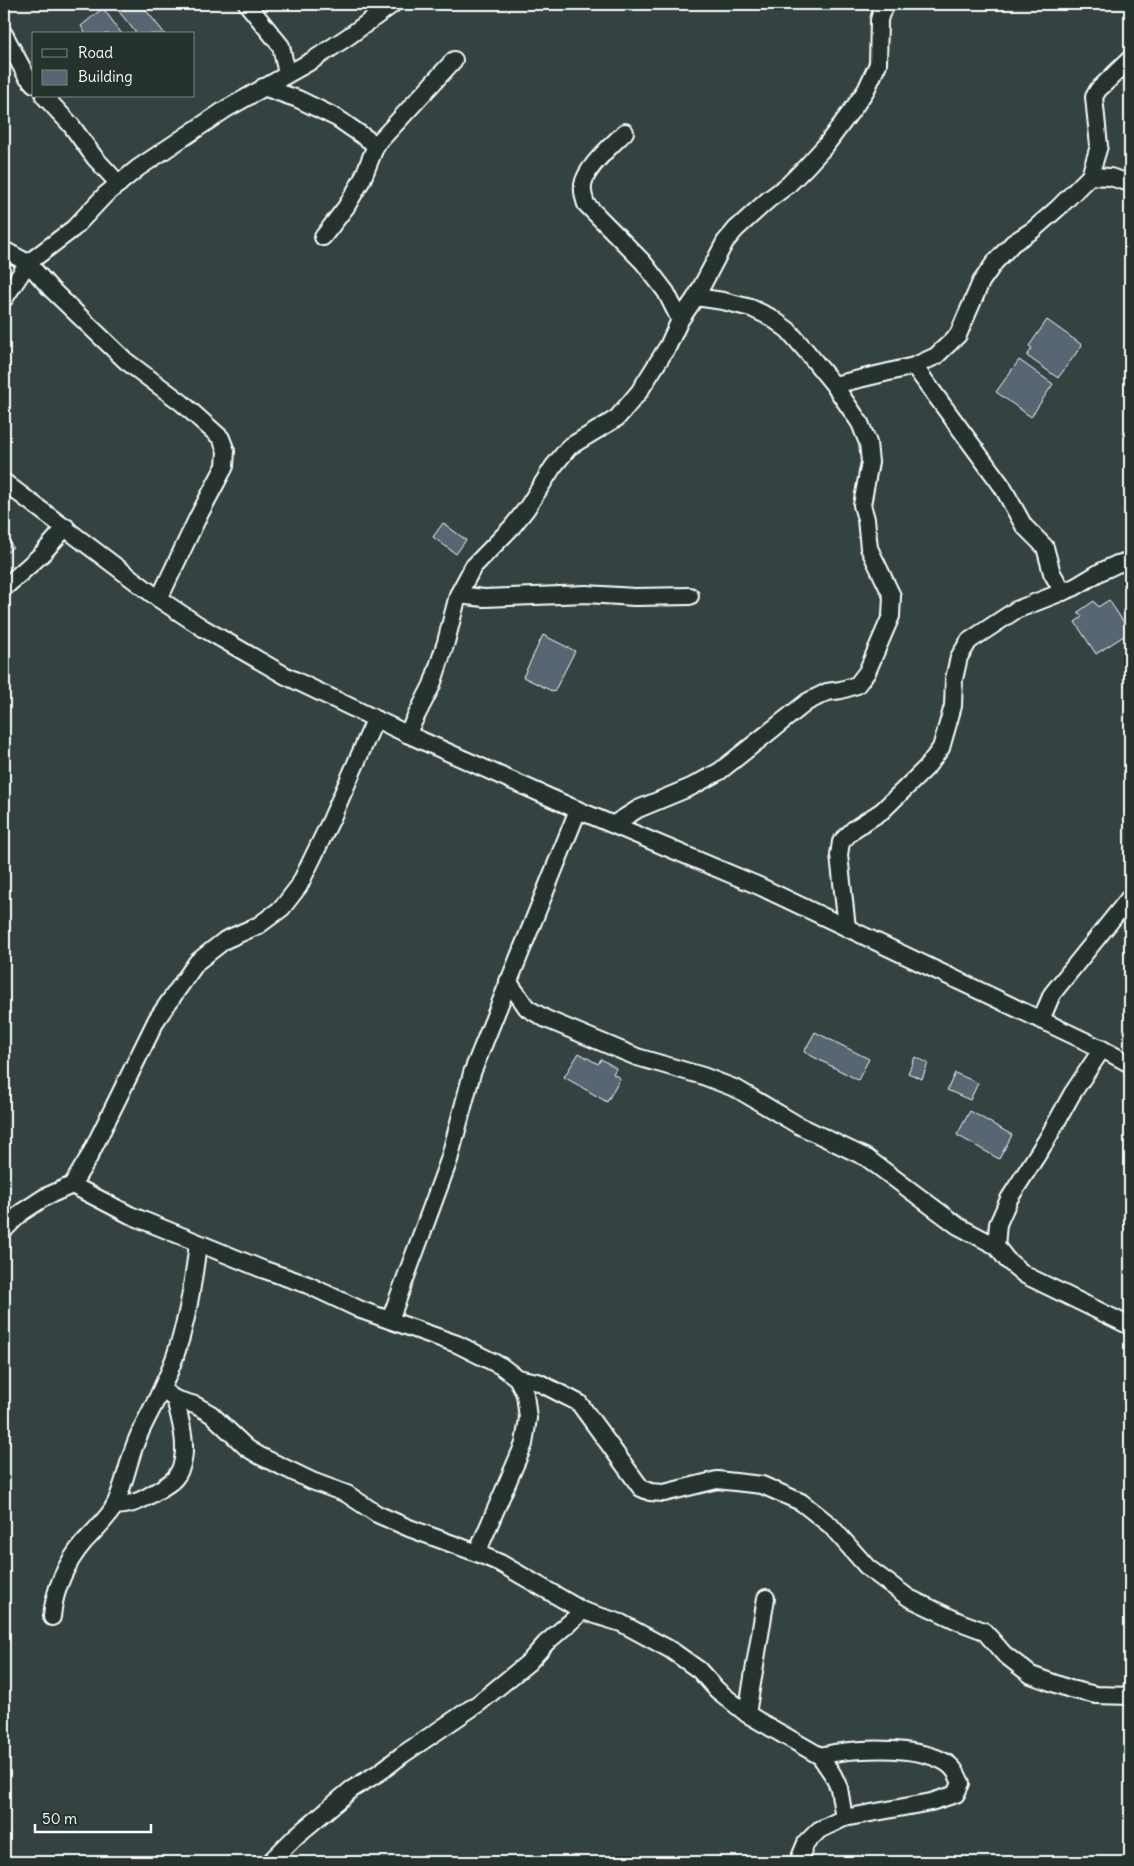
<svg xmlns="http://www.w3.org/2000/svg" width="1134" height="1866" font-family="Delius,sans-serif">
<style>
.building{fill:#586572;stroke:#fff}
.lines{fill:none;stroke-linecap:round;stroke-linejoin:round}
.minor-casing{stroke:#fff;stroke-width:20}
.minor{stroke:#26332d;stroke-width:16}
</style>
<rect width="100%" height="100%" fill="#354242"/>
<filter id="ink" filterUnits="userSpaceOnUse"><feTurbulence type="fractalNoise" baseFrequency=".02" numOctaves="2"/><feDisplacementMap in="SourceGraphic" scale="10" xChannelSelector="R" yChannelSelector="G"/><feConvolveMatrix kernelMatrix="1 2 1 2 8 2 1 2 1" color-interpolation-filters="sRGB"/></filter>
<g filter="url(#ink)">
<g class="building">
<polygon points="113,4 141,4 165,34 137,34"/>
<polygon points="103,8 122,34 86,34 81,26"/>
<polygon points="1047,320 1082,345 1058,378 1027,356 1032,348 1029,346"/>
<polygon points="1019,360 1053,384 1031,417 996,392"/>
<polygon points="443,523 466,540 456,554 433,537"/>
<polygon points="4,536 13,547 4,555"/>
<polygon points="1109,600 1130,632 1096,654 1075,622 1082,617 1078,612 1094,601 1098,607"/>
<polygon points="543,635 575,651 554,692 523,677"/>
<polygon points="815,1032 869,1059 858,1080 804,1052"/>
<polygon points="579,1053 598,1064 601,1059 616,1068 613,1074 620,1078 607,1102 564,1077"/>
<polygon points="915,1057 928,1063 922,1079 908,1073"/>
<polygon points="955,1073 978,1083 970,1100 947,1090"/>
<polygon points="970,1111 1012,1135 999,1159 957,1135"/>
</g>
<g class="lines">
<g class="minor-casing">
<g id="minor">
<polyline points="247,4 281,46 287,74"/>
<polyline points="4,34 26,75 34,84"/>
<polyline points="263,87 298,99 337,118 376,145 454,60"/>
<polyline points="44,96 71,125 95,158 119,184"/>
<path d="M625 132C613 144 585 168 583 185 582 192 584 198 586 204L643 262 666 292 680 320"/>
<polyline points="1090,176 1110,177 1130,183"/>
<polyline points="323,237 346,207 362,180 376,145"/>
<polyline points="4,250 28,263 51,289 126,361 182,403 221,438 226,451 225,466 198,517 159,599"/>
<polyline points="4,299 28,263 74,228 105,195 138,168 226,109 313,60 349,36 393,4"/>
<polyline points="914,366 1002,486 1024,526 1045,547 1052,573 1063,592"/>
<polyline points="834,385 914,366 936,356 958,335 981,282 995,262 1013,243 1033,230 1058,208 1090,176 1099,146 1094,97 1098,90 1130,59"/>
<polyline points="4,482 159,599 203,628 286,676 407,734 578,810 759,886 1102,1049 1130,1064"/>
<polyline points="4,588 42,554 66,527"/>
<polyline points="458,595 484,598 586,594 635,597 690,596"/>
<polyline points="407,734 432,685 446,642 458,595 473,567 512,527 527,508 553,467 569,447 617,418 639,392 668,346 680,320 696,297 725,242 736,229 768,200 788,185 806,167 826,145 855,106 866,90 878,64 879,20 881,13 887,4"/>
<polyline points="614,824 638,809 691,787 720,771 807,702 827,692 841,690 857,685 867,672 891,616 892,596 869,548 866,519 862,505 870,462 868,443 860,423 834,385 807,352 788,330 770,317 751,308 723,301 696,297"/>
<polyline points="847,928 839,855 841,842 854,829 882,811 926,768 941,748 953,706 954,679 959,657 969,641 1016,610 1075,587 1100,572 1117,564 1130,561"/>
<polyline points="508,981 527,1008 546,1019 637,1057 703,1076 737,1089 798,1125 867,1158 958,1226 996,1246 1007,1260 1025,1275 1130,1326"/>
<polyline points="1041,1020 1052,994 1130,897"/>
<polyline points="72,1185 130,1215 162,1228 262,1269 308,1285 361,1310 457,1344 501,1366 517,1378 525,1394 528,1418 524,1444 477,1553 409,1528 377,1514 347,1494 312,1481 260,1456 247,1448 211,1414 195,1405 175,1399 162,1390"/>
<polyline points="4,1230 22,1212 45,1197 72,1185 89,1157 157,1019 197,962 225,940 259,925 282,908 299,886 331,820 375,720"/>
<polyline points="996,1246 998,1224 1009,1199 1046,1141 1072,1094 1102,1049"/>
<polyline points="390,1320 449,1160 472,1073 578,810"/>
<polyline points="517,1378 538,1382 579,1403 641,1488 650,1492 664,1493 717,1480 762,1485 801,1502 830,1525 868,1568 909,1598 960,1622 984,1631 1004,1654 1031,1675 1070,1689 1096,1695 1130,1696"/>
<path d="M114 1506C132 1505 141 1501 157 1491 163 1487 170 1484 175 1478 192 1457 181 1422 175 1399"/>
<polyline points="477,1553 500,1563 583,1611 621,1623 671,1650 699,1670 717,1690 747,1714 820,1756 833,1775 839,1788 844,1818"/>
<path d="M52 1617C54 1590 66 1563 84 1542 95 1530 106 1520 114 1507 124 1487 128 1462 136 1442 143 1424 153 1408 161 1390 184 1344 192 1293 198 1243"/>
<polyline points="747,1714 766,1598"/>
<polyline points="270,1862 296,1836 352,1789 380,1772 402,1755 479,1703 529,1662 546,1643 583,1611"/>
<path d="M798 1862 806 1843 819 1830 844 1818 931 1802 956 1794 961 1783C957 1774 954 1767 945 1762 915 1745 852 1748 820 1756"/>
</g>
</g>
<use href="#minor" class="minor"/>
</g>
</g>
<rect width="1134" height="1866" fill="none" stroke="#26332d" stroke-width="20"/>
<rect x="10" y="10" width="1114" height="1846" fill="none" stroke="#fff" stroke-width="2" filter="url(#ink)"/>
<rect x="32" y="32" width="162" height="65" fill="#26332d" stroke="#7d8581"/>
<rect x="42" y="49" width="25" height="8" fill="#26332d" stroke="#7d8581"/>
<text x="78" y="58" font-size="15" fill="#ffffff">Road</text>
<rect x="42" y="70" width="25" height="15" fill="#586572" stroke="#7d8581"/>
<text x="78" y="82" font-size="15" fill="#ffffff">Building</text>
<path d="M35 1824v8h116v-8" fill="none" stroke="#ffffff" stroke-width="2.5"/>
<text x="42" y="1824" font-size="15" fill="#ffffff" stroke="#26332d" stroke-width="4" paint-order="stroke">50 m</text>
</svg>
